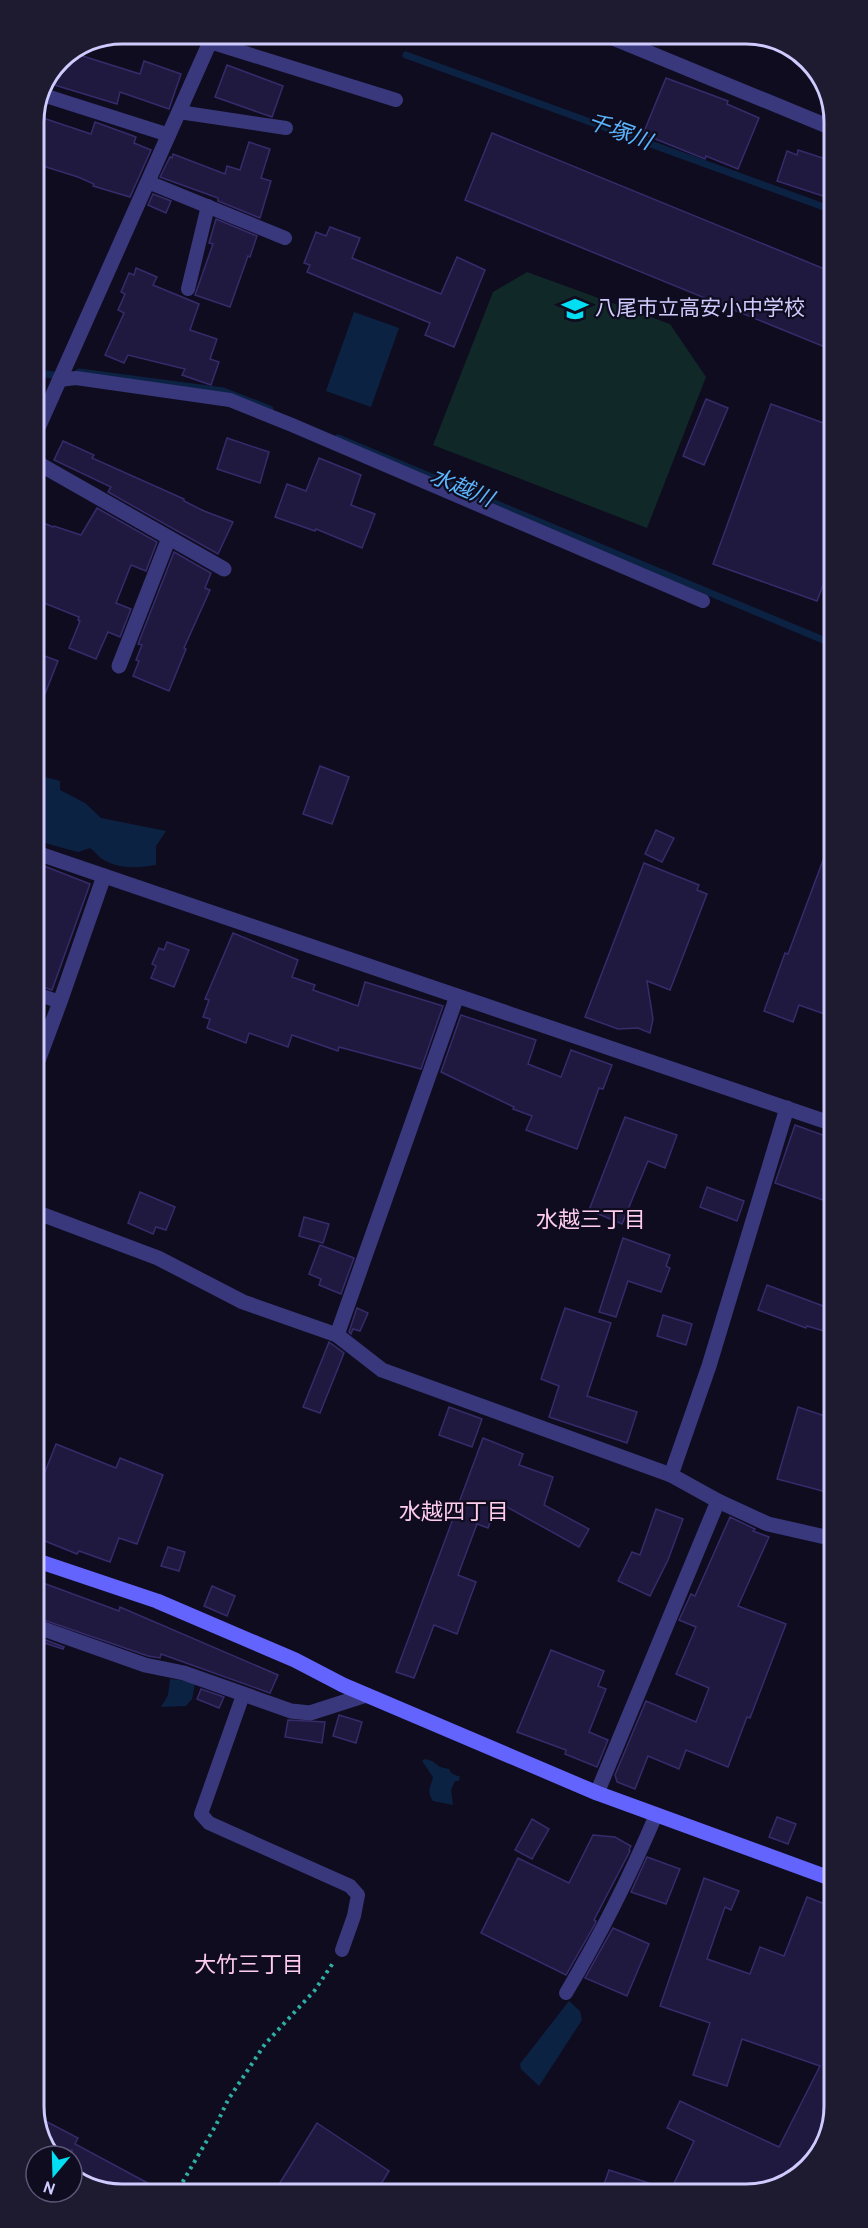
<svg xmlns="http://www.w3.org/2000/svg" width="868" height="2228" font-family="Overpass,'Noto Sans JP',sans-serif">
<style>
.green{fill:#102827}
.water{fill:#0c2243}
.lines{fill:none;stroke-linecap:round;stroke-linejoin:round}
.stream{stroke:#0c2243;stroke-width:7}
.building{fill:#20193f;stroke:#362b6b;stroke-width:1.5}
.path{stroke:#2faea4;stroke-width:4;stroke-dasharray:3 4.5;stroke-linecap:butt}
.lane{stroke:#39387d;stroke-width:14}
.street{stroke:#39387d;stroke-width:15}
.secondary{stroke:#6363fd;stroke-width:15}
.labels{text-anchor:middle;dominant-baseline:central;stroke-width:4.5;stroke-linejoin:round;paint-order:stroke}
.poi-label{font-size:21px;fill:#cfcbfe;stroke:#0f0c1f;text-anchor:start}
.water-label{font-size:22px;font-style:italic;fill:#5ab5fd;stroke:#0f0c1f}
.neighbourhood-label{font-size:22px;fill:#fecded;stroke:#0f0c1f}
.rim{fill:none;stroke:#cfcbfe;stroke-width:3}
</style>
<rect width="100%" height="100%" fill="#0f0c1f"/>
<polygon class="green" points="527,272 670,324 706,377 647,528 433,445 493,292"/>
<g class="water">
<polygon points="354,312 399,328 371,407 326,391"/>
<path d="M34 774 60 781V790L85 803 101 818 166 831 156 846V865C140 868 118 869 104 860 98 857 95 851 90 848L78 852 34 840Z"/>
<polygon points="170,1679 187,1681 195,1684 192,1699 186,1706 161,1707 168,1695"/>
<path d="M425 1759 432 1761 440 1767 449 1769 451 1773 460 1777 459 1781H455L451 1790 453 1805 433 1801C426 1791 431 1787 433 1777L422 1761Z"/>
<polygon points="569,2001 580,2011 582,2020 539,2086 521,2069 520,2064"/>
</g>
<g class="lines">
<g class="stream">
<polyline points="406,55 832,210"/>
<polyline points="34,372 53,375"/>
<polyline points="79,372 223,391 270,409"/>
<polyline points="338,438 833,644"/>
</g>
</g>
<g class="building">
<polygon points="73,53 140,74 144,61 181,74 169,109 120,92 117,104 48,83 59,59"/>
<polygon points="227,65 283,86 272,117 215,97"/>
<polygon points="666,78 728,101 727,104 759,118 738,169 706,156 705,159 643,134"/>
<polygon points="34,115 91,134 95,122 136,137 134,143 151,150 130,197 93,186 94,184 78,177 33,163"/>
<polygon points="492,133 832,272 832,350 465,200"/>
<polygon points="249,142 270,149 261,178 271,181 260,218 218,201 218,198 160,177 170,157 172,158 173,154 225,174 227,166 240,170"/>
<polygon points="798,150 832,161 832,199 777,181 787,151 797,155"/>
<polygon points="153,194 171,201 166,213 148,205"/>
<polygon points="216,219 257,236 250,257 248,256 230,307 195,295 213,244 209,243"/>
<polygon points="330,227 360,238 352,258 441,294 457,257 485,270 454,347 425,335 430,323 307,272 310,265 304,263 316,232 326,236"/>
<polygon points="136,268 157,277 153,285 199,304 190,330 217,339 210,359 219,362 211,385 182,375 185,369 128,355 124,363 105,355 124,313 118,310 125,294 121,292 129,273 134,275"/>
<polygon points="706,399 728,408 704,465 683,456"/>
<polygon points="771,404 832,426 833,559 817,601 713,564"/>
<polygon points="227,438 269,452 260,483 217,469"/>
<polygon points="63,441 94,455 92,458 184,499 184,501 204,511 233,522 218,554 108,492 111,487 54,460"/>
<polygon points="319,458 361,475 351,505 375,514 362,548 316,529 315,531 275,517 287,484 306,491"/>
<polygon points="97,508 157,542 146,571 131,565 116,603 131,609 120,637 108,632 96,659 69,648 80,621 78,620 79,617 34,599 34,519 53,527 54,526 81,535"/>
<polygon points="174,552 211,573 205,588 210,590 184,648 186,649 169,691 133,676 139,661 136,660 142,645 138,644"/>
<polygon points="34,652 58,661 35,719 34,719"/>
<polygon points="320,766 349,777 332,824 303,814"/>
<polygon points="656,830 674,838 662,862 645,854"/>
<polygon points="831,839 833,839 833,1017 799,1005 793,1022 764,1011 785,953 788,954"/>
<polygon points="644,863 699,885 697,890 707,894 670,990 647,981 653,1019 650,1033 638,1028 618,1029 585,1017"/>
<polygon points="39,864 90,884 52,990 34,984 34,950 40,935 34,933 34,880"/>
<polygon points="233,933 298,960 292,977 315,985 313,990 358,1006 365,982 443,1006 421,1069 339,1047 338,1051 292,1035 288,1047 249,1033 246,1043 207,1028 210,1019 203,1017 209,1000 205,999"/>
<polygon points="167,942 189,950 174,987 151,978 156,966 152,964 159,948 164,950"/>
<polygon points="34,1003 43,1006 37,1023 34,1023"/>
<polygon points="461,1015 536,1040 528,1064 561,1077 571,1050 612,1065 603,1089 599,1088 577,1149 526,1130 532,1116 513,1109 514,1107 441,1072"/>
<polygon points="625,1117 677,1135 665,1168 648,1161 622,1224 589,1210"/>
<polygon points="795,1125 834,1139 834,1204 775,1183"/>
<polygon points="707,1187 744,1201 737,1221 700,1207"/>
<polygon points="140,1192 175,1207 166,1230 156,1227 153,1234 128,1223"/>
<polygon points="304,1217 329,1224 323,1243 299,1236"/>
<polygon points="623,1238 670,1255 666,1266 670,1268 661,1292 628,1281 616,1317 599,1312"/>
<polygon points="320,1245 354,1258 341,1294 319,1285 321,1279 309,1274"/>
<polygon points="767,1285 834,1310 834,1334 807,1326 806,1328 758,1310"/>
<polygon points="357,1308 368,1313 360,1331 353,1329 351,1334 349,1332"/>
<polygon points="565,1308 611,1323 587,1396 637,1412 627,1443 549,1417 559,1386 541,1379"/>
<polygon points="663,1315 692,1324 686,1345 657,1336"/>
<polygon points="329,1342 344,1353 320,1413 303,1407"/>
<polygon points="449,1407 482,1419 472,1447 439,1435"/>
<polygon points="798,1407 834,1419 834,1494 777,1479"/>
<polygon points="483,1438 523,1454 519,1465 553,1477 544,1505 589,1529 579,1547 498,1502 488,1528 477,1524 458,1575 476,1582 457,1634 434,1625 414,1678 396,1672"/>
<polygon points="56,1444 116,1468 120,1458 163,1475 137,1544 119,1538 110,1562 79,1551 77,1554 35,1537 35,1497"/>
<polygon points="656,1509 683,1519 668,1560 650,1596 618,1581 632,1552 640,1555"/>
<polygon points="730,1517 755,1529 753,1531 769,1537 738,1606 786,1624 750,1718 747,1717 728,1767 686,1750 679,1769 648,1756 635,1789 617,1782 615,1775 646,1701 696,1722 709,1688 676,1674 696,1627 679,1620 691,1594 695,1596"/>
<polygon points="168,1547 185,1552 179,1571 161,1566"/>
<polygon points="35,1580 119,1611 120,1607 278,1675 270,1693 161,1654 160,1658 148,1656 35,1617"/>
<polygon points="212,1586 235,1596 227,1616 204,1606"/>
<polygon points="35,1636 64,1647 63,1649 35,1640"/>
<polygon points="551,1650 604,1671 598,1686 606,1689 589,1732 608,1740 597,1767 565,1754 566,1750 517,1732"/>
<polygon points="201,1689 224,1697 219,1708 197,1699"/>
<polygon points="339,1715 362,1722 356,1743 333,1736"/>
<polygon points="288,1720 325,1722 322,1743 285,1737"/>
<polygon points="777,1817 796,1824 788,1844 769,1837"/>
<polygon points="532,1819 549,1829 532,1859 515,1850"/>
<polygon points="593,1835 615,1837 631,1846 629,1850 630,1851 594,1920 596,1921 595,1924 566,1975 481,1933 518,1858 569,1883"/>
<polygon points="647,1857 680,1869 666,1904 631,1892"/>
<polygon points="704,1878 739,1891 731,1910 725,1907 707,1959 750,1974 760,1947 784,1956 807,1897 835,1908 835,2107 816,2161 770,2192 670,2192 694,2141 667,2128 680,2101 779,2147 820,2066 742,2039 727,2086 693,2075 710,2023 660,2006"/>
<polygon points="613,1928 649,1944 627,1996 585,1978"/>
<polygon points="36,2116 78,2138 75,2144 170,2195 115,2195 72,2173 72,2149 69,2156 54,2156 36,2130"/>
<polygon points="317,2123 389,2171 375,2194 273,2194"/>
<polygon points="609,2170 667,2189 667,2192 601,2193"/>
</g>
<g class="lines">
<polyline class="path" points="175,2195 216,2125 228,2100 265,2044 315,1990 333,1963"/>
<g class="lane">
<polyline points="210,42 396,100"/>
<polyline points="43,95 169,135"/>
<polyline points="179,112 286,128"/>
<polyline points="148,182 285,238"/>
<polyline points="188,289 208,206"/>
<polyline points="59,380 76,378 230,400 292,425 703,601"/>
<polyline points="34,993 60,1002"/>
<polyline points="243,1695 201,1814 209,1823 350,1886 358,1895 354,1916 342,1950"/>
<path d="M566 1993C600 1936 630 1876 656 1815"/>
</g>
<g class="street">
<polyline points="601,33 832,128"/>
<polyline points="34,437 214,33"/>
<polyline points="34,461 224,569"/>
<polyline points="119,666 169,538"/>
<polyline points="34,852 833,1124"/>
<polyline points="35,1069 60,1002 104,876"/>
<polyline points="35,1213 41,1214 158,1258 243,1302 337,1335 382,1370 671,1475 718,1501 768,1524 834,1539"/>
<polyline points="337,1335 457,996"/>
<polyline points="671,1475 709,1366 787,1108"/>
<polyline points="35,1626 145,1665 184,1673 291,1711 310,1713 366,1695"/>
<polyline points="597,1793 718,1501"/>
</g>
<polyline class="secondary" points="35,1560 157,1601 295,1660 343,1685 597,1793 835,1880"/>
</g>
<defs>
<g id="school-bare" transform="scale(2.07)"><path d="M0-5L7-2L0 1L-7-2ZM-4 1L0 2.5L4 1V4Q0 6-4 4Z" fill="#03dff2" stroke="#0f0c1f" stroke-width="2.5" paint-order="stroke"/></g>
</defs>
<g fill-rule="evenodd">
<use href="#school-bare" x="575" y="309"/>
</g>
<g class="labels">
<g class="poi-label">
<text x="595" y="309">八尾市立高安小中学校</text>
</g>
<g class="water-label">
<text transform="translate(619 133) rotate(20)">千塚川</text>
<text transform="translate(461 489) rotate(23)">水越川</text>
</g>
<g class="neighbourhood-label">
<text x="591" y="1221">水越三丁目</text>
<text x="454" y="1513">水越四丁目</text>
<text x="249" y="1966">大竹三丁目</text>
</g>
</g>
<path d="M0 0H868V2228H0ZM122 44H746A78 78 0 0 1 824 122V2106A78 78 0 0 1 746 2184H122A78 78 0 0 1 44 2106V122A78 78 0 0 1 122 44Z" fill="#1e1b31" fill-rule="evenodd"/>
<path class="rim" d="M122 44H746A78 78 0 0 1 824 122V2106A78 78 0 0 1 746 2184H122A78 78 0 0 1 44 2106V122A78 78 0 0 1 122 44Z"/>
<g transform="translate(54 2174) rotate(199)"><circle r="28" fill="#0f0c1f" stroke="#5c5878" stroke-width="1.5"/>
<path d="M0-4.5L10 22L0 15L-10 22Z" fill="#03dff2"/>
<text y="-9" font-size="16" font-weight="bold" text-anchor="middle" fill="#cfcbfe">N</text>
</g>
</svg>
